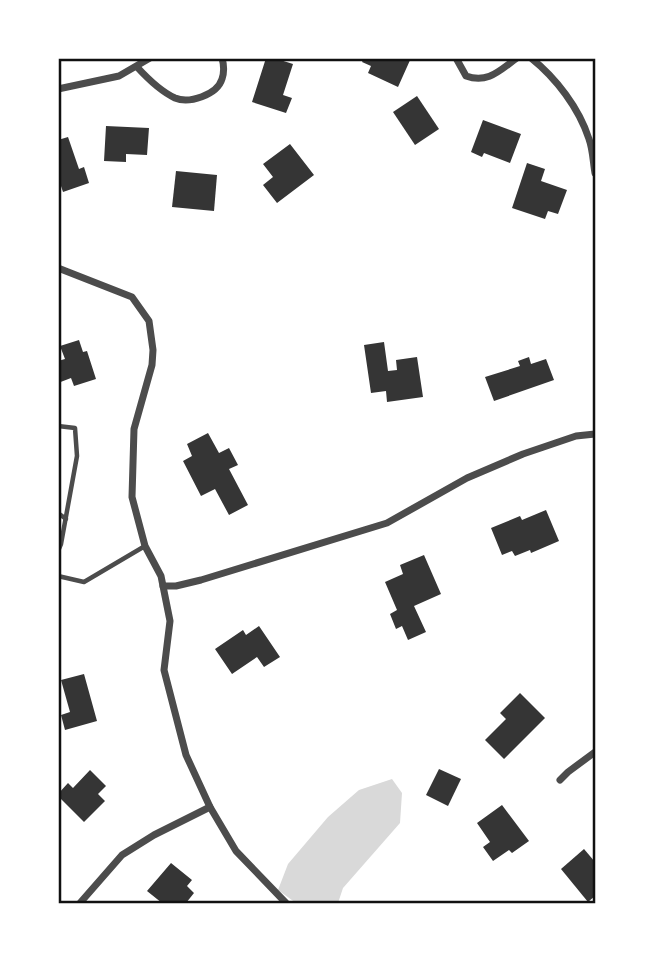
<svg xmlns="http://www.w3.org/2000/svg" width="653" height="961" font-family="'Archivo Narrow',sans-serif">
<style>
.water{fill:#d9d9d9}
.building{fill:#353535}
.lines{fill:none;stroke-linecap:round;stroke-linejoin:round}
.service{stroke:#4c4c4c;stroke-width:4.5}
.minor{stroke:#4c4c4c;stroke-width:7}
.neatline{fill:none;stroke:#111;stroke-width:2.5}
</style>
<rect width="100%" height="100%" fill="#fff"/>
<polygon class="water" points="392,779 402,793 400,823 343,888 338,903 296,903 278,890 288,864 328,817 359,790"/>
<g class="building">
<polygon points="266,58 274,58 293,64 283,95 292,98 286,113 252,102"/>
<polygon points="364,58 411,58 398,87 368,73 371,66 362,62"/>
<polygon points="417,96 439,129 415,145 393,112"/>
<polygon points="483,120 521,134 510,163 484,153 482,157 471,152"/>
<polygon points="106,126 149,128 147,155 126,154 126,162 104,161"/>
<polygon points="68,137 79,169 84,167 89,183 63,192 58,177 58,140"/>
<polygon points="290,144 314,175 277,203 263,185 273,177 263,164"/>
<polygon points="527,163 545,169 541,181 567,190 558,214 548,211 545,219 512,208"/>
<polygon points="176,171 217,175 214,211 172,207"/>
<polygon points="79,340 83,352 87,351 96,379 74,386 71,378 58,383 58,361 65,359 60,346"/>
<polygon points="384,342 388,371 397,370 396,360 417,357 423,397 387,402 386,391 371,393 364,345"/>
<polygon points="529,357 531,364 546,359 554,380 494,401 485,377 520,366 518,361"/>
<polygon points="208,433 219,453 229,448 238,465 229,469 248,505 229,515 215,489 201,496 183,461 192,456 187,444"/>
<polygon points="546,510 559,541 531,553 530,550 515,556 512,551 502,555 491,528 520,516 522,520"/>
<polygon points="424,555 441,594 414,606 426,632 408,640 402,626 396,629 390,614 397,610 385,582 403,574 400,565"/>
<polygon points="259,626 280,657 264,667 257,657 232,674 215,649 243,630 246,635"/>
<polygon points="84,674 97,721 65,730 61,715 70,712 61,680"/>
<polygon points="520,693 545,718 504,759 485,740 506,719 500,713"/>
<polygon points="439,769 461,779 448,806 426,795"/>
<polygon points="90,770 106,786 98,794 105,801 84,822 58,796 58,794 68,783 73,788"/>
<polygon points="502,805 529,841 512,853 509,850 493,861 483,847 490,842 477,823"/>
<polygon points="584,849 595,862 595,896 588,902 561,869"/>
<polygon points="171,863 192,880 187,886 194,893 186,903 162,903 147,891"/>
</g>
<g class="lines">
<g class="service">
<polyline points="58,426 75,428 77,456 61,544 58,551"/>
<polyline points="58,513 66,519"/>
<polyline points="58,576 84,582 145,546"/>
</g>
<g class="minor">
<path d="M456 58 466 76C488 84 500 70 517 58"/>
<path d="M531 58C556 78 579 108 589 139 593 150 593 162 595 173"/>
<path d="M137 67C148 79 160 91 175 98 189 104 217 95 222 79 224 73 224 65 222 58"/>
<polyline points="58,89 119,76 150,58"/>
<polyline points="58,268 132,297 149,321 153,350 152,365 134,429 132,497 145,546 161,576 170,621 164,670 186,755 210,807 236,851 286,903"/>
<polyline points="163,586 176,586 201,580 387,523 467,478 523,454 576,436 595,434"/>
<polyline points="560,780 568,772 595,752"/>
<polyline points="80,903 122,855 154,835 210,807"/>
</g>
</g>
<rect width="653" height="961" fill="none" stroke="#ffffff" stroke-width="119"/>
<rect x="60" y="60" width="534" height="842" class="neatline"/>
</svg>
